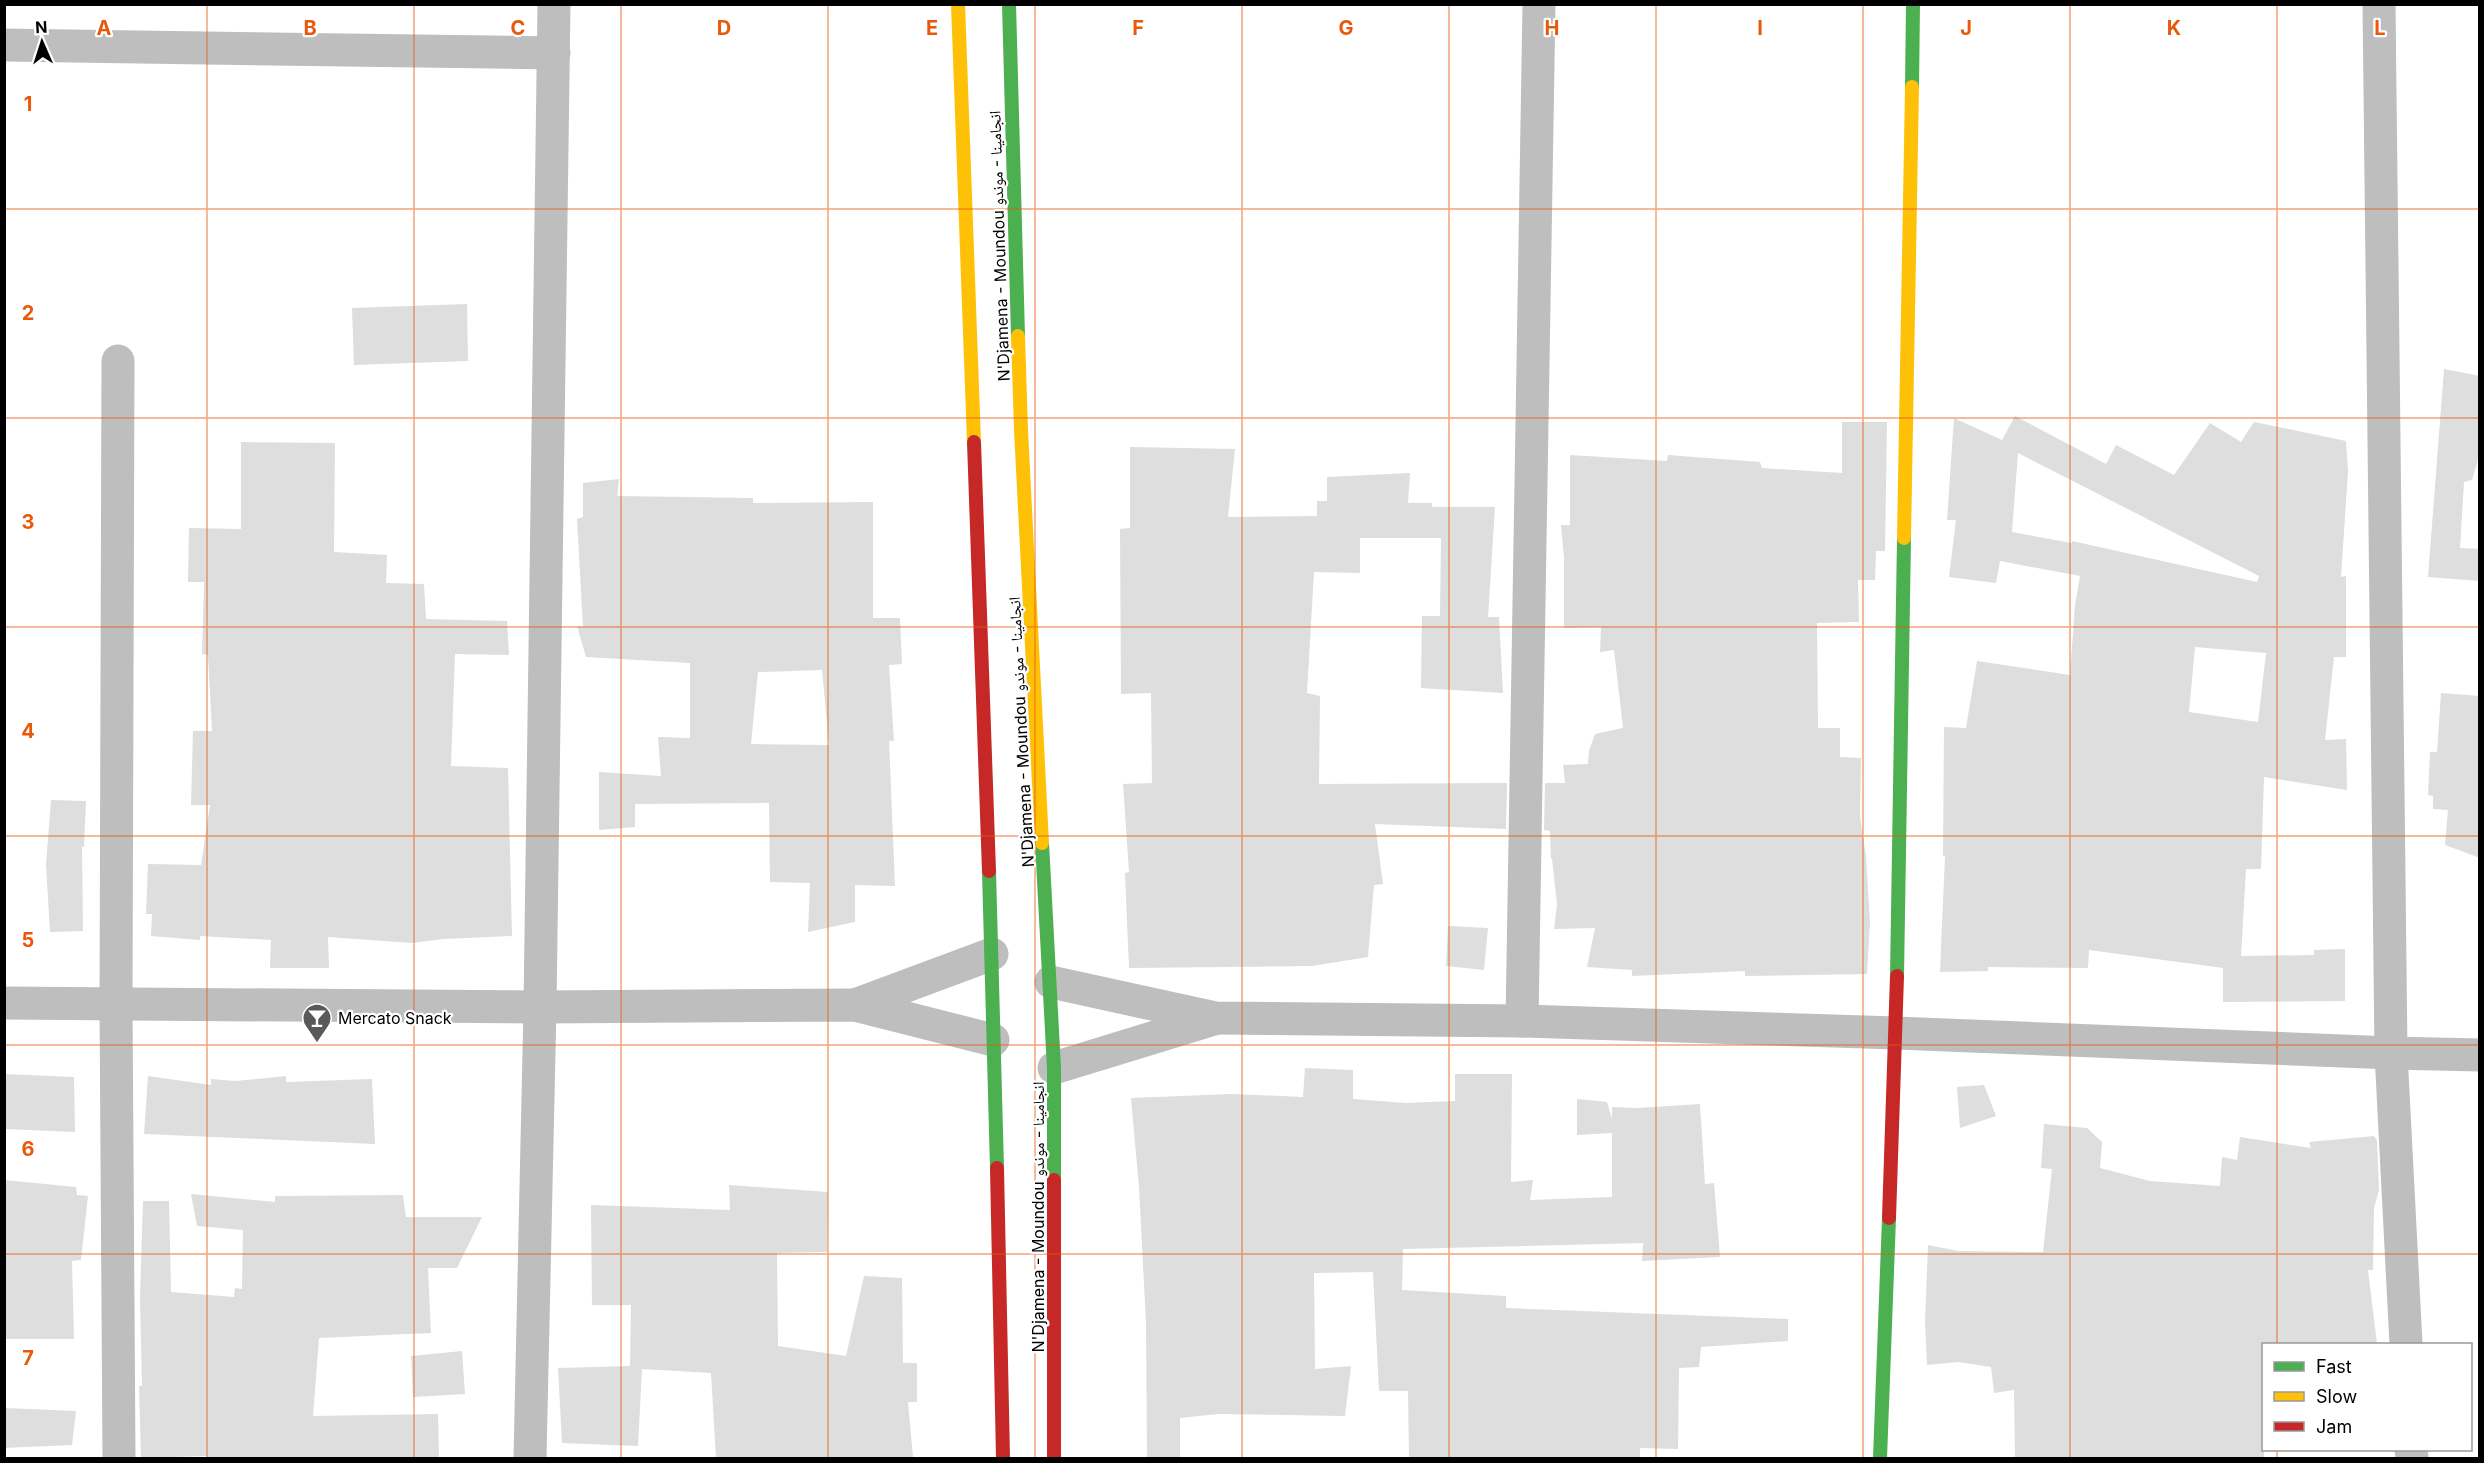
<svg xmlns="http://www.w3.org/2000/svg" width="2484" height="1463" font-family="Inter,'Noto Naskh Arabic',sans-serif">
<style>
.building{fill:#dedede;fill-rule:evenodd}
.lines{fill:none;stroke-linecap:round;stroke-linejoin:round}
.street{stroke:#bebebe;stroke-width:33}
.fast{stroke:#4caf50;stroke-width:14}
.slow{stroke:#ffc107;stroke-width:14}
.jam{stroke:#c62828;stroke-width:14}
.grid{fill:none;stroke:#e8590c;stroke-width:1.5;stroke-opacity:0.55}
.labels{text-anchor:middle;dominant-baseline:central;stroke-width:4.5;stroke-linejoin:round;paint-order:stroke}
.street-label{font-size:16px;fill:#000;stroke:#fff}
.poi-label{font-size:16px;fill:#000;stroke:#fff;text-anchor:start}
.grid-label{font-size:20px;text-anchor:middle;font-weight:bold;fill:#e8590c;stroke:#fff;stroke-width:4.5;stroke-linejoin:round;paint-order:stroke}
</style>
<rect width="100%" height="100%" fill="#fff"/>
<g class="building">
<polygon points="467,304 468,361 354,365 352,308"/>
<polygon points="2444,369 2480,376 2480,453 2472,480 2464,482 2460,548 2480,549 2480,581 2428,577"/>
<path d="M2015 416 2106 464 2116 445 2174 475 2210 423 2241 442 2254 422 2346 441 2348 471 2341 577 2346 576V657H2334L2325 740 2346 739 2347 790 2264 777 2261 869H2246L2241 956 2314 955V950L2345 949V1001L2223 1002V968L2089 950 2088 968 1988 967V971L1940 972 1945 856H1943L1944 727 1966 728 1977 661 2070 675 2075 605 2080 576 2000 561 1996 583 1949 577 1956 520H1947L1954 418 2002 440ZM2018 453 2259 576 2257 582 2072 541V543L2012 532ZM2195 647 2266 653 2258 722 2189 712Z"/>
<polygon points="1842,422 1887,422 1885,551 1876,551 1875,580 1858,580 1859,622 1817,623 1818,728 1840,728 1840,757 1861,758 1860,817 1866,856 1870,922 1867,974 1745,976 1745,971 1632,976 1632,970 1587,967 1595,928 1554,929 1557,904 1552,859 1551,859 1550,831 1544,830 1545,783 1565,783 1563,765 1588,764 1589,751 1595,734 1623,728 1614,650 1600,652 1601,627 1564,628 1564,559 1561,525 1570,525 1570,455 1667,461 1668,455 1760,462 1762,468 1842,473"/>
<polygon points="241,442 335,443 334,552 387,555 386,583 424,584 426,619 507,621 509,655 455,654 451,766 508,768 512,936 443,939 412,943 328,937 329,968 270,968 271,940 200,936 200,940 151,936 152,914 146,914 148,864 201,865 210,805 191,805 193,731 212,731 208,655 202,654 204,582 188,582 189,528 241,529"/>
<polygon points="1130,447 1235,449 1228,517 1317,516 1317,501 1327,501 1327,477 1410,473 1408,503 1432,503 1432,507 1495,507 1488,617 1499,617 1503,693 1421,688 1422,616 1440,616 1441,538 1360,538 1360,573 1314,572 1307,693 1320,696 1319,784 1507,783 1506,829 1375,824 1383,884 1374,885 1368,957 1312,966 1129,968 1125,873 1129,872 1123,784 1152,783 1151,693 1121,694 1120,529 1130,528"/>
<path d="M619 479 617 496 753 498V503L873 502V618H900L902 664 889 665 894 741H889L895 886 855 885V922L808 932 810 883 770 882 769 803 635 804V827L599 830V772L661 776 658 737 690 738V663L586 657 577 626 583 627 577 519 583 517V483ZM822 670 829 745 751 744 758 672Z"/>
<polygon points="2441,693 2480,696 2480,858 2445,845 2448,810 2433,809 2433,796 2428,795 2430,752 2437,752"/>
<polygon points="51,800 86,801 84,847 82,847 83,931 50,932 46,864"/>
<polygon points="1448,926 1488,928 1484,970 1446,966"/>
<polygon points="1305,1068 1353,1070 1353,1099 1406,1103 1455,1101 1455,1074 1512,1074 1511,1182 1533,1180 1530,1200 1612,1197 1612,1133 1577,1135 1577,1099 1607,1102 1612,1119 1612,1107 1637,1108 1700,1104 1705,1184 1714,1183 1720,1257 1642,1261 1643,1243 1403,1249 1402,1290 1506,1296 1506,1308 1788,1319 1788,1341 1701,1347 1699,1367 1679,1368 1678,1449 1640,1448 1640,1458 1409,1458 1408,1391 1379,1391 1373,1272 1314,1273 1315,1369 1351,1366 1345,1416 1218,1414 1180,1418 1180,1458 1147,1458 1146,1323 1139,1187 1131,1098 1232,1094 1303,1097"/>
<polygon points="4,1074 74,1077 75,1132 4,1129"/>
<polygon points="148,1076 211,1085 211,1079 235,1081 286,1076 286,1082 372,1079 375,1144 144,1134"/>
<polygon points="1984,1085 1996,1116 1960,1128 1957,1087"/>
<polygon points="2044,1124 2087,1128 2102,1142 2100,1168 2150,1181 2220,1186 2222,1157 2237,1160 2240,1137 2311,1148 2309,1142 2374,1136 2377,1140 2379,1190 2374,1208 2373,1270 2368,1270 2377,1344 2264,1344 2264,1458 2015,1458 2014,1390 1994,1393 1991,1367 1958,1362 1927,1365 1925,1322 1928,1245 1958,1251 2043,1252 2052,1169 2041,1168"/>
<polygon points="4,1180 76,1187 77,1195 88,1196 81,1260 72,1261 74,1339 4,1339"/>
<polygon points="729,1185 828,1192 827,1252 777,1253 778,1346 846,1356 864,1276 902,1278 903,1363 917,1363 917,1402 908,1402 913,1458 716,1458 711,1373 642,1369 638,1446 562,1443 558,1368 630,1366 631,1305 592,1305 591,1205 730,1210"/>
<polygon points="191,1194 275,1202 275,1196 403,1195 406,1217 482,1217 457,1268 428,1268 431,1333 319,1338 313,1416 438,1414 439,1458 207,1458 207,1456 141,1458 139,1386 142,1386 140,1297 143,1201 169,1201 171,1292 234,1297 235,1288 242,1289 243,1230 197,1226"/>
<polygon points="462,1351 465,1394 413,1397 411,1356"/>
<polygon points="4,1408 76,1411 72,1445 4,1448"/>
</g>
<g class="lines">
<g class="street">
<polyline points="2379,4 2391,1053 2406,1344"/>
<polyline points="4,45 554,53"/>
<polyline points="118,361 116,1004 119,1458"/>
<polyline points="1051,982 1216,1018 1522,1021 1896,1033 2391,1053 2480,1055"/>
<polyline points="4,1003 540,1007 855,1005 993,1040"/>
<polyline points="855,1005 992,954"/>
<polyline points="1522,1021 1539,4"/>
<polyline points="1054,1068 1214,1019"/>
<polyline points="2411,1450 2412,1458"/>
<polyline points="530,1458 540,1007 554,4"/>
</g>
<g class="fast">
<polyline points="1009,4 1018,336"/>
<polyline points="1912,87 1913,4"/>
<polyline points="1042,843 1054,1068 1054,1180"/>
<polyline points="989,871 997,1168"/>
<polyline points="1897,976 1904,538"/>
<polyline points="1880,1458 1889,1218"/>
</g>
<g class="slow">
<polyline points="958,4 974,442"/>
<polyline points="1018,336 1021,430 1042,843"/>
<polyline points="1904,538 1912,87"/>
</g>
<g class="jam">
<polyline points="974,442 989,871"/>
<polyline points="997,1168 1003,1458"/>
<polyline points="1054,1180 1054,1458"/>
<polyline points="1889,1218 1897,976"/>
</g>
</g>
<path class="grid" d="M207 4V1458M414 4V1458M621 4V1458M828 4V1458M1035 4V1458M1242 4V1458M1449 4V1458M1656 4V1458M1863 4V1458M2070 4V1458M2277 4V1344M4 209H2480M4 418H2480M4 627H2480M4 836H2480M4 1045H2480M4 1254H2480M2277 1450V1458"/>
<defs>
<g id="bar-pin" transform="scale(1.5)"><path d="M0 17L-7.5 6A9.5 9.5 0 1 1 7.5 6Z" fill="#595959" stroke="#fff"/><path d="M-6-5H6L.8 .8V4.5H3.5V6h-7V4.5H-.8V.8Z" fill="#fff"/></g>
</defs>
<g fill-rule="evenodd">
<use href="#bar-pin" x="317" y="1018"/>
</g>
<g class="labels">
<g class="street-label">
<text transform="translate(999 246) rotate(-92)">N'Djamena - Moundou انجامينا - موندو</text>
<text transform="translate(1021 732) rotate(-93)">N'Djamena - Moundou انجامينا - موندو</text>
<text transform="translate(1038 1217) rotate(-90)">N'Djamena - Moundou انجامينا - موندو</text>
</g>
<g class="poi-label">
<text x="338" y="1018">Mercato Snack</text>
</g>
</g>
<g class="grid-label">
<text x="104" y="35">A</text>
<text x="310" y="35">B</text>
<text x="518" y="35">C</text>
<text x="724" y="35">D</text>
<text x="932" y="35">E</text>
<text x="1138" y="35">F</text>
<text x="1346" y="35">G</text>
<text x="1552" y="35">H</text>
<text x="1760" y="35">I</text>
<text x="1966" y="35">J</text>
<text x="2174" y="35">K</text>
<text x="2380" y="35">L</text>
<text x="28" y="111">1</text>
<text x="28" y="320">2</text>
<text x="28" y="529">3</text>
<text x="28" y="738">4</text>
<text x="28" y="947">5</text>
<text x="28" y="1156">6</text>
<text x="28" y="1365">7</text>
</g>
<rect width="2484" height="1463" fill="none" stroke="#000000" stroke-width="12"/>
<rect x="2262" y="1343" width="210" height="108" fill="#ffffff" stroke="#999999" stroke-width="1.5"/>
<rect x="2274" y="1362" width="30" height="9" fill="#4caf50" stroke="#999999" stroke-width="1.5"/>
<text x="2316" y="1373" font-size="18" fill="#000000">Fast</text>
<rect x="2274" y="1392" width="30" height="9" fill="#ffc107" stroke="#999999" stroke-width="1.5"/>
<text x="2316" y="1403" font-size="18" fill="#000000">Slow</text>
<rect x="2274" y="1422" width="30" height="9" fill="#c62828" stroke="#999999" stroke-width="1.5"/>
<text x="2316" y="1433" font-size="18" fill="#000000">Jam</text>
<g transform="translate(42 42) rotate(357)" stroke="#ffffff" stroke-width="4.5" paint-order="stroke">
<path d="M0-4.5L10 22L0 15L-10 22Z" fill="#000000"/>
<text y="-9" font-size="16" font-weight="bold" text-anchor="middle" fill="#000000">N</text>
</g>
</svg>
